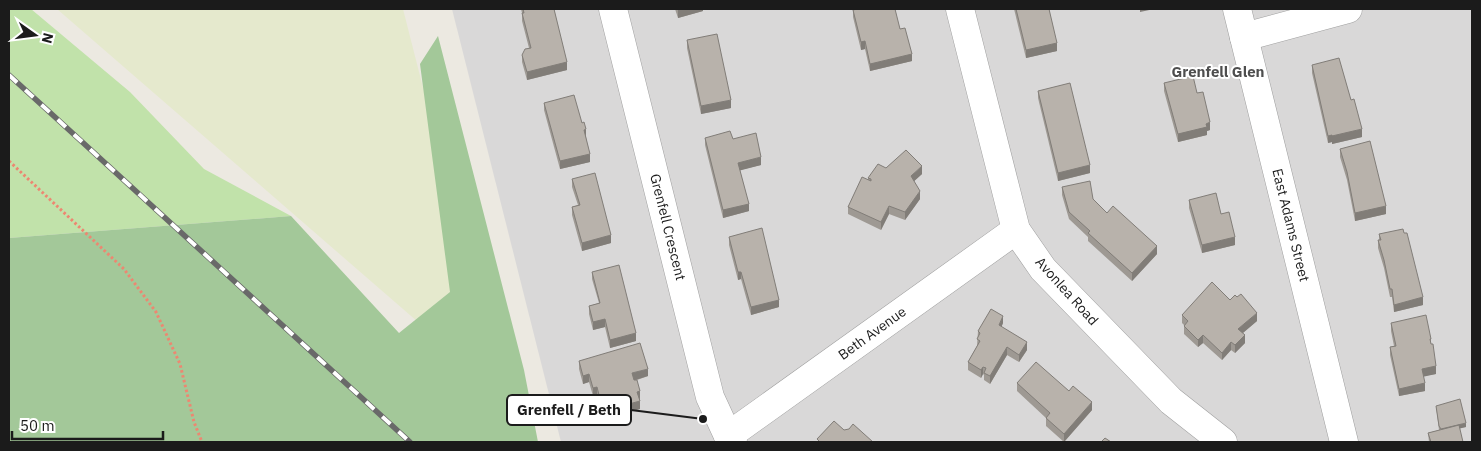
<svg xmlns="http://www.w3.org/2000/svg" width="1481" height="451" font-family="'IBM Plex Sans',sans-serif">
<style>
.residential{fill:#d9d8d8}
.farmland{fill:#e5e9cd}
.grass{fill:#c1e2aa}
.forest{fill:#a3c899}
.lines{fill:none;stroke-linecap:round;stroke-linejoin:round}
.minor-casing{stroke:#9f9f9f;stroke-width:29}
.path{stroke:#ed8771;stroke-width:3;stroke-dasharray:2.5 2.5;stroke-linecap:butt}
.minor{stroke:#fff;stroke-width:28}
.rail-casing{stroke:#696969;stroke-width:5.5}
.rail{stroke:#fff;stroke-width:4;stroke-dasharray:11;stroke-linecap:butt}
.wall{fill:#9e9993}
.shaded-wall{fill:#817d78}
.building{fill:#b8b2ab;stroke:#817d78}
.labels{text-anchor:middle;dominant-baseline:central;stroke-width:4;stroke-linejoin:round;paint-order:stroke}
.street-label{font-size:14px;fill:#1b1b1b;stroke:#fff}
.neighbourhood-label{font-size:15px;font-weight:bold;fill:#4e4e4e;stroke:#fff}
.leader{fill:none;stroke:#1b1b1b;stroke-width:2}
.callout-dot{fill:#1b1b1b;stroke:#fff;stroke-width:2}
.callout{fill:#fff;stroke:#1b1b1b;stroke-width:2}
.callout-label{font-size:15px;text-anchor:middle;font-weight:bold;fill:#1b1b1b}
</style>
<rect width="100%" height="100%" fill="#ece9e1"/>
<polygon class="residential" points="452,9 1472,9 1472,442 561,442"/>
<polygon class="farmland" points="57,9 403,9 501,394"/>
<polygon class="grass" points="9,9 31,9 130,92 204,169 291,216 9,238"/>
<polygon class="forest" points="438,36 524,370 538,442 9,442 9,238 291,216 399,333 450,292 420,64"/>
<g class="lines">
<g class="minor-casing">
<g id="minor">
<polyline points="613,9 710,397 728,436 733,442"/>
<polyline points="960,9 1016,230 1043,269 1171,401 1223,442"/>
<polyline points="1237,9 1344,442"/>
<polyline points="1244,37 1348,9"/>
<polyline points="728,436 1016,230"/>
</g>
</g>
<polyline class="path" points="9,161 124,269 156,312 180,364 194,422 202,442"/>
<use href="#minor" class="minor"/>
<g class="rail-casing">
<polyline id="rail" points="9,75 410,442"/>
</g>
<use href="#rail" class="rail"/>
</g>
<g class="wall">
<polygon points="521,9 554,9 567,70 527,80 522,62 522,55 529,48 522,21 522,13"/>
<polygon points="675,9 703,9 703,11 678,18"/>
<polygon points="1014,9 1049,9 1057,51 1026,58"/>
<polygon points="853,10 900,29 912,61 870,71 865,49 861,50 853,17"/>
<polygon points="687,40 731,108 701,114 687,48"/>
<polygon points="1312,65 1362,137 1332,144 1332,142 1328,143 1312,73"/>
<polygon points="1164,83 1197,93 1210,130 1207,131 1207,135 1178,142 1164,91"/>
<polygon points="1038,91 1090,173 1058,181 1038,98"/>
<polygon points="544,103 582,123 586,137 590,162 560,169 544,110"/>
<polygon points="705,138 733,139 761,165 740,170 749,211 723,218 705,145"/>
<polygon points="1340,149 1386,214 1355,221 1347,180 1340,157"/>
<polygon points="886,168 922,174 914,181 920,199 905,220 889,214 881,230 848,214 848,207 868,180 868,178"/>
<polygon points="572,179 611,243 582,251 572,215 572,207 578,205 572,187"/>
<polygon points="1062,187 1093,199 1107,213 1157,254 1132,281 1088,241 1088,237 1069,219 1062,195"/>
<polygon points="1189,200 1221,214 1235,245 1202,253 1189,208"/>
<polygon points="1379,234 1423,305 1394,312 1392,297 1390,297 1384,268 1378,248 1378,240 1379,240"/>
<polygon points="729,237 779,307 751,315 741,279 738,280 729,245"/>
<polygon points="592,272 636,341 610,348 605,327 593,330 589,314 589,306 599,303 592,279"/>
<polygon points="1230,300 1257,321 1243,333 1245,343 1235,353 1231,350 1222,360 1203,343 1198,347 1184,334 1184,325 1182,323 1182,315"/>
<polygon points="1003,323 1001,327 1027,350 1019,362 1007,355 990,384 984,380 984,375 983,374 981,378 968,370 968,362 977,346 978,331"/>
<polygon points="1391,323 1431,339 1431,344 1436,374 1423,376 1425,391 1399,396 1390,355 1390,347 1394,346 1391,331"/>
<polygon points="579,361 648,376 637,380 640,399 639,399 640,409 603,419 597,395 593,396 589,382 583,384 579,369"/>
<polygon points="1017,383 1069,391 1092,410 1064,442 1046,426 1046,418 1017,391"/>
<polygon points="1436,406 1466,427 1459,428 1463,442 1429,442 1428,433 1439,430"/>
</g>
<g class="shaded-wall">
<polygon points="683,9 703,9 703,11 678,18 678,10"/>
<polygon points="1140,9 1154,9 1140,12"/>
<polygon points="865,41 865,49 861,50 861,42"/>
<polygon points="1057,43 1057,51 1026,58 1026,50"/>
<polygon points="912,54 912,61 870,71 870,64"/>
<polygon points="567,62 567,70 527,80 527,72"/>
<polygon points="731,100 731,108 701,114 701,106"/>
<polygon points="1210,122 1210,130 1207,131 1207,135 1178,142 1178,134"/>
<polygon points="586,129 586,137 584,138 584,130"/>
<polygon points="1362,129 1362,137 1332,144 1332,136"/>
<polygon points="1332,135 1332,142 1328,143 1328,136"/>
<polygon points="590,154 590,162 560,169 560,161"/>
<polygon points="761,157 761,165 738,171 738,163"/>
<polygon points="1090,165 1090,173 1058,181 1058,173"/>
<polygon points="922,166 922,174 911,184 911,176"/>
<polygon points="920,191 920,199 905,220 905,212"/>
<polygon points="749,204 749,211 723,218 723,210"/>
<polygon points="889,206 889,214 881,230 881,222"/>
<polygon points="1386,206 1386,214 1355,221 1355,213"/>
<polygon points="611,235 611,243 582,251 582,243"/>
<polygon points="1235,237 1235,245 1202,253 1202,245"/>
<polygon points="1157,246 1157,254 1132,281 1132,273"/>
<polygon points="738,272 741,272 741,279 738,280"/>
<polygon points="1423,297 1423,305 1394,312 1394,305"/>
<polygon points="779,300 779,307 751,315 751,307"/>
<polygon points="1257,313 1257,321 1238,337 1238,329"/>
<polygon points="1003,316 1003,323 999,333 999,325"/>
<polygon points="605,319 605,327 593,330 593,322"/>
<polygon points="636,333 636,341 610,348 610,340"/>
<polygon points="1203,335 1203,343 1198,347 1198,340"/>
<polygon points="1245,335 1245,343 1235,353 1235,345"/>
<polygon points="1027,342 1027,350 1019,362 1019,355"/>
<polygon points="1231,342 1231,350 1222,360 1222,353"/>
<polygon points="1007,347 1007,355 990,384 990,376"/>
<polygon points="1436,366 1436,374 1422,377 1422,369"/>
<polygon points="983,367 983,374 981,378 981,370"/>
<polygon points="648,369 648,376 632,381 632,373"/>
<polygon points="589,374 589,382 583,384 583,376"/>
<polygon points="1425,383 1425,391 1399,396 1399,389"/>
<polygon points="597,387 597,395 593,396 593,388"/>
<polygon points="640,391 640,399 637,400 637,392"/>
<polygon points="640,401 640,409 603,419 603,411"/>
<polygon points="1092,402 1092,410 1064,442 1064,434"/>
<polygon points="1466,423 1466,427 1441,433 1441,429"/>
</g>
<g class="building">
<polygon points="523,9 554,9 567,62 527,72 522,55 525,49 531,48 522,13 524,13"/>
<polygon points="857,9 895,9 900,29 905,28 912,54 870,64 865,41 861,42 853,10"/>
<polygon points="1016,9 1049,9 1057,43 1026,50"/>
<polygon points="717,34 731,100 701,106 687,40"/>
<polygon points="1339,58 1351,100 1354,99 1362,129 1332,136 1332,135 1328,136 1312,65"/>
<polygon points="1193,76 1197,93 1203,92 1210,122 1206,124 1207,127 1178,134 1164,83"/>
<polygon points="1070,83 1090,165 1058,173 1038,91"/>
<polygon points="574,95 582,123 584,122 586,129 584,130 590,154 560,161 544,103"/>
<polygon points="730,131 733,139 756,133 761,157 738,163 749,204 723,210 705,138"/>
<polygon points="1370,141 1386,206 1355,213 1347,172 1340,149"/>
<polygon points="906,150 922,166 911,176 920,191 905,212 889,206 881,222 848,207 862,177 871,181 871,179 868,178 878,164 886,168"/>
<polygon points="595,173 611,235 582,243 572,207 580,205 572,179"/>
<polygon points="1090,181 1093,199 1107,213 1113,206 1157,246 1132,273 1088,233 1090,231 1069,212 1062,187"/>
<polygon points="1216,193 1221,214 1229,212 1235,237 1202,245 1189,200"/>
<polygon points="762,228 779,300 751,307 741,272 738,272 729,237"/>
<polygon points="1403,229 1404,233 1407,233 1423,297 1394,305 1392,289 1390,289 1384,260 1378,240 1381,240 1379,234"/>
<polygon points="619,265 636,333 610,340 605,319 593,322 589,306 600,303 592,272"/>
<polygon points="1212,282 1230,300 1235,295 1237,297 1241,294 1257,313 1238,329 1245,335 1235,345 1231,342 1222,353 1203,335 1198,340 1184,326 1188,321 1182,315"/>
<polygon points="991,309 1003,316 999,325 1027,342 1019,355 1007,347 990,376 984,373 986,368 983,367 981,370 968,362 980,341 977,339 980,333 978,331"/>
<polygon points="1426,315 1431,339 1430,339 1431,344 1433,344 1436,366 1422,369 1425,383 1399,389 1390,347 1396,346 1391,323"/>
<polygon points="640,343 648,369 632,373 634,380 637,380 640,391 637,392 640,401 603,411 597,387 593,388 589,374 583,376 579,361"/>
<polygon points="1036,362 1069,391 1073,386 1092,402 1064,434 1046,418 1050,413 1017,383"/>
<polygon points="1460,399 1466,423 1441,429 1439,426 1436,406"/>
<polygon points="834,421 844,430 849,429 853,424 873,442 820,442 817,439"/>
<polygon points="1459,425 1463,442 1431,442 1428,433"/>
<polygon points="1105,438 1111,442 1101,442"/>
</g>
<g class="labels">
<g class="street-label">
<text transform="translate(1291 225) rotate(76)">East Adams Street</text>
<text transform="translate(668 227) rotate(76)">Grenfell Crescent</text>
<text transform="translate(1067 291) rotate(48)">Avonlea Road</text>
<text transform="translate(872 333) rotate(-36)">Beth Avenue</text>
</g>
<g class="neighbourhood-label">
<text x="1218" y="71">Grenfell Glen</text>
</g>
</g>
<path class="leader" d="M703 419L631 410"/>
<circle class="callout-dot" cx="703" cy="419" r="5"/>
<rect class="callout" x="507" y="395" width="124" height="30" rx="5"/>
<g class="callout-label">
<text x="569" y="415">Grenfell / Beth</text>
</g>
<rect width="1481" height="451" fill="none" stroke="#1b1b1b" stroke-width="20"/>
<g transform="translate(35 35) rotate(104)" stroke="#ffffff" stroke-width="4" paint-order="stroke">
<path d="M0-4L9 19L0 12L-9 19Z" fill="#1b1b1b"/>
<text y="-8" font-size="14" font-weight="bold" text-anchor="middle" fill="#1b1b1b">N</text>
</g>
<path d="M12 431v8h151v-8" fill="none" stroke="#1b1b1b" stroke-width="2.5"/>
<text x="20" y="431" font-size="15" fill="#1b1b1b" stroke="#ffffff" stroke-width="4" paint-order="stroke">50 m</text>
</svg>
